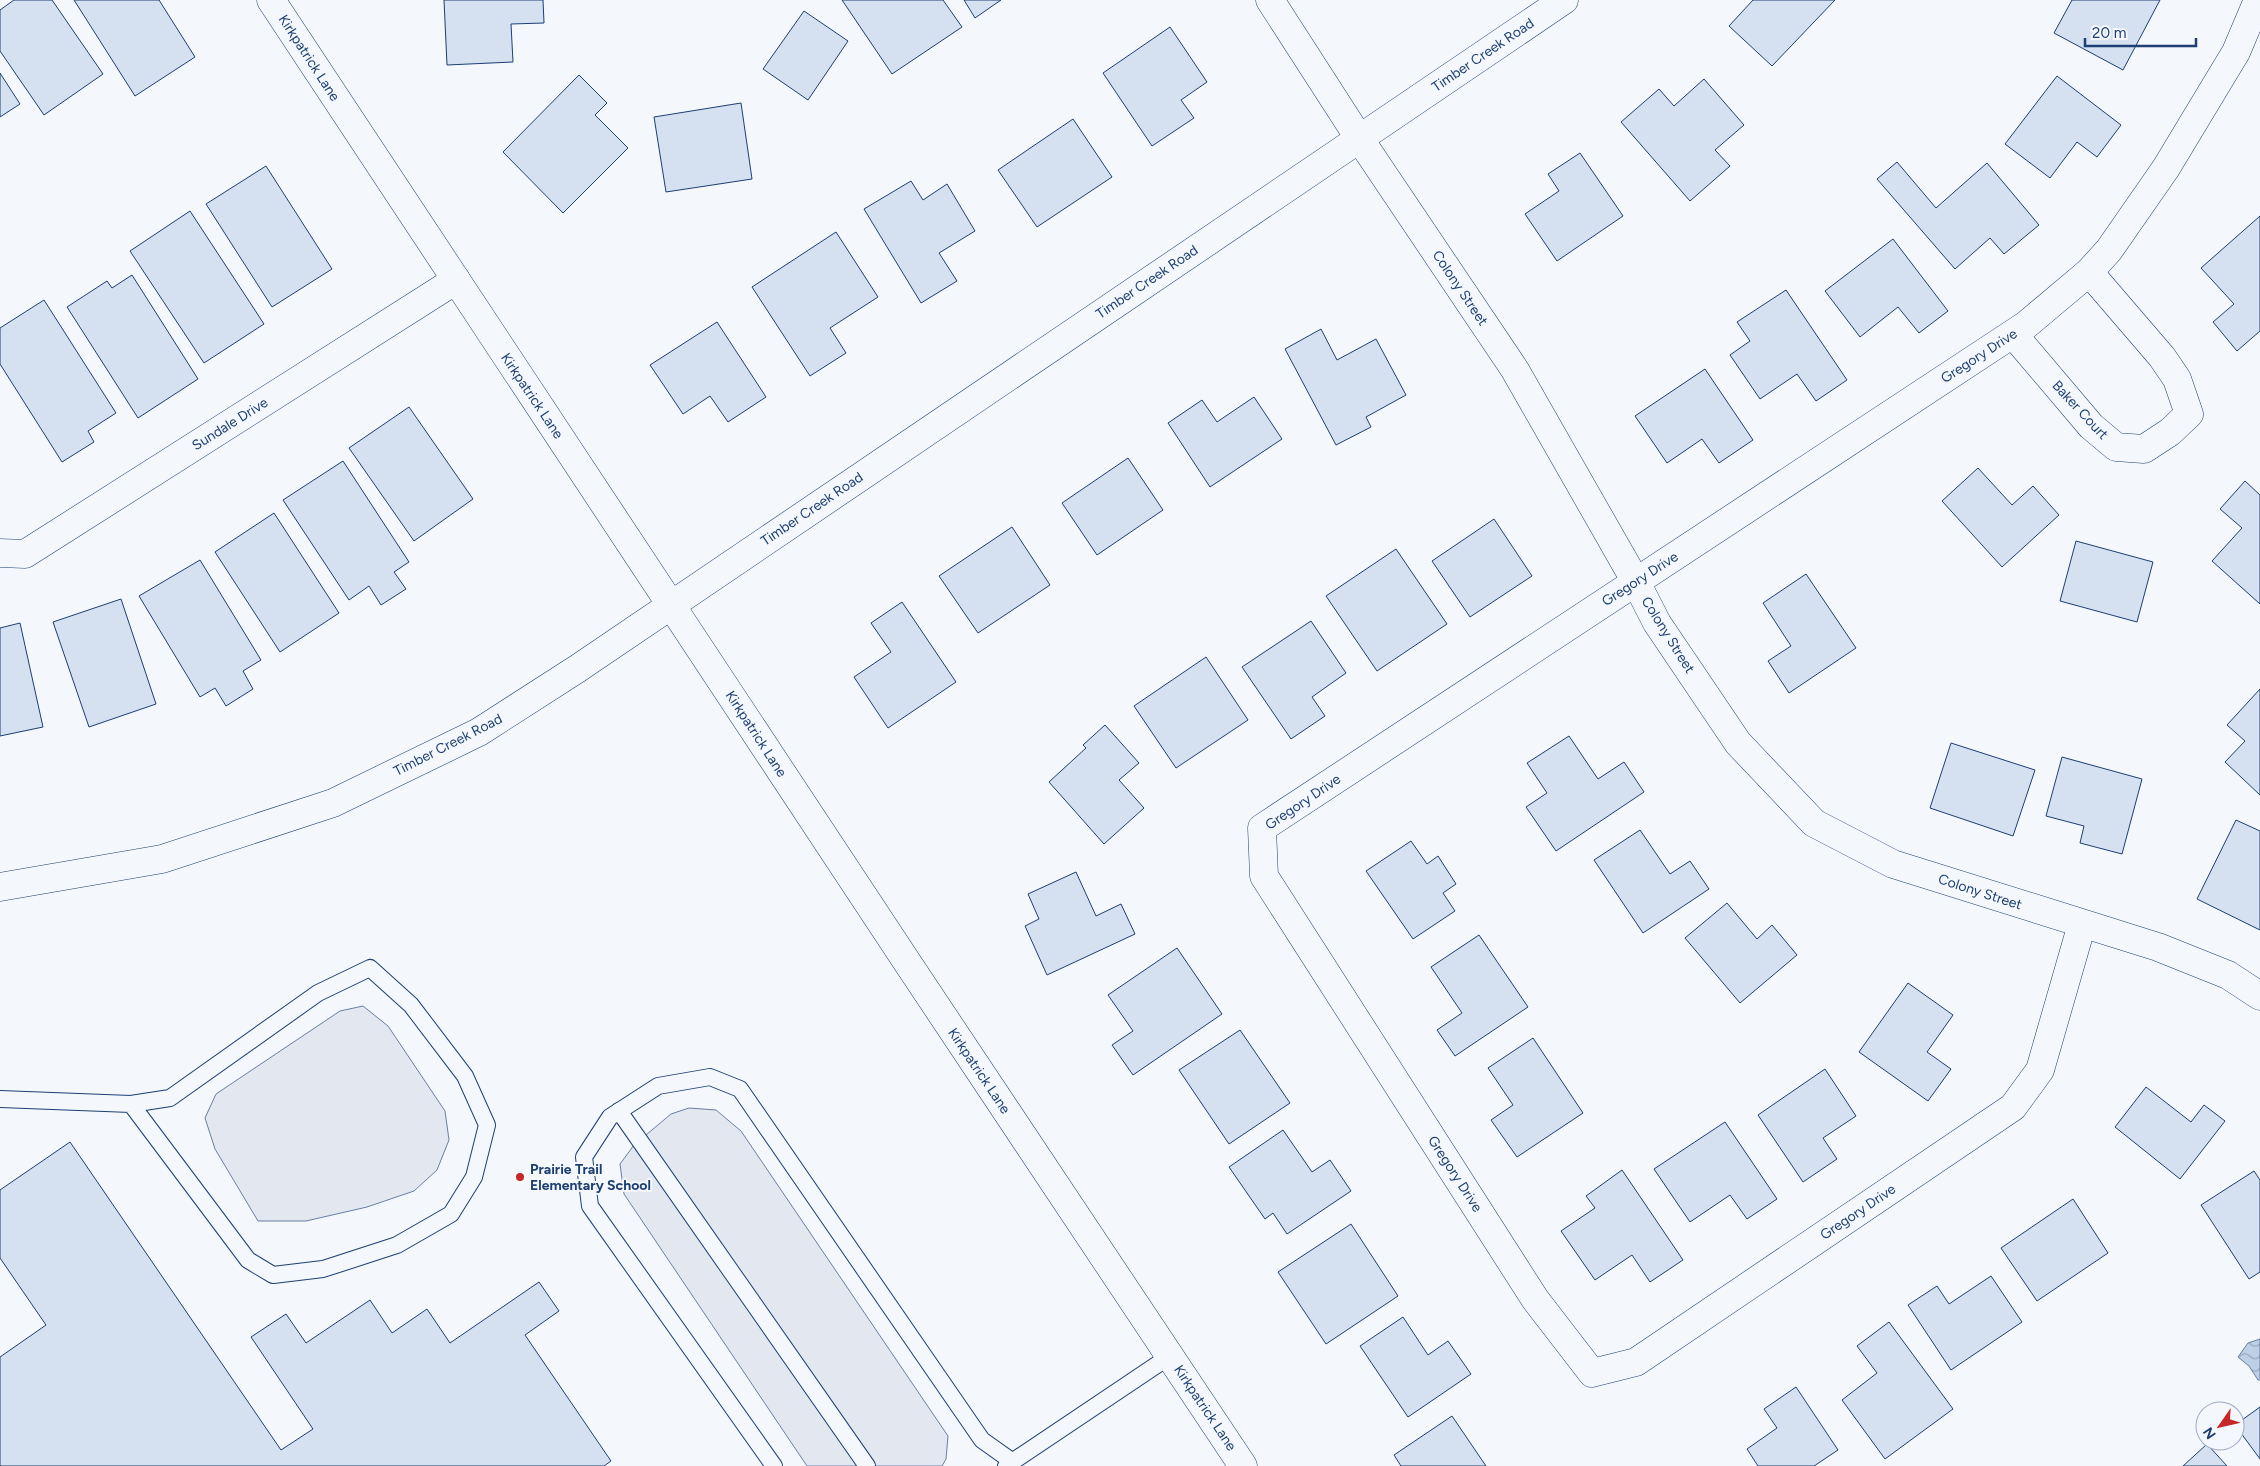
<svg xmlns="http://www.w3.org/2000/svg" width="2260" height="1466" font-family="Figtree,sans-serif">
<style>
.parking{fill:#e3e8f0;stroke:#687fa3}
.water{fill:url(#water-waves);stroke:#687fa3}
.building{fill:#d5e0f0;stroke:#1d3f73}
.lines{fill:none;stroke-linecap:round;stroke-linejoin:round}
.lane-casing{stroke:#1d3f73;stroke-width:18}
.street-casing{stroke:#1d3f73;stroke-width:29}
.secondary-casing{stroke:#1d3f73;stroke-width:29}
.lane{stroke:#f4f7fb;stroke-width:16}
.street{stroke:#f4f7fb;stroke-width:28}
.secondary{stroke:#f4f7fb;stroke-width:28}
.poi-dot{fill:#c62828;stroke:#f4f7fb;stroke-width:2}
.labels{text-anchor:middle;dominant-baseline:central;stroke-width:4;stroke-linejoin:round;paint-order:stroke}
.street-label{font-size:14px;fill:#1d3f73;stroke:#f4f7fb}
.poi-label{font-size:14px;font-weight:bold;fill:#1d3f73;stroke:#f4f7fb;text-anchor:start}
</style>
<defs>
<pattern id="water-waves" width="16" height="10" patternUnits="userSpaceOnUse" patternTransform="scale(1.25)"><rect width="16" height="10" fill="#bed0e5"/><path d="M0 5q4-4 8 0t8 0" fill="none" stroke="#9aaabe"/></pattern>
</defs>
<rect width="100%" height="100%" fill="#f4f7fb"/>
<g class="parking">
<polygon points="363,1006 388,1026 445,1111 449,1140 437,1170 414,1191 367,1207 306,1221 258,1221 215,1149 205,1118 216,1094 340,1011"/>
<polygon points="689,1108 716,1110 741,1131 948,1436 946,1459 942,1466 807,1466 624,1194 620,1164 634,1145 671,1114"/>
</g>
<polygon class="water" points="2260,1339 2260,1380 2258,1380 2249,1366 2238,1357 2248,1343"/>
<g class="building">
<polygon points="14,0 52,0 103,74 44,115 0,51 0,10"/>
<polygon points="74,0 159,0 195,57 135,96"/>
<polygon points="444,0 543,0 544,23 511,24 513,62 447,65"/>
<polygon points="842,0 943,0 962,27 892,74"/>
<polygon points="964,0 1001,0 975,18"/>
<polygon points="1753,0 1835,0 1772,66 1729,26"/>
<polygon points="2072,0 2160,0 2123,70 2054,33"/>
<polygon points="804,11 848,41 808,100 763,69"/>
<polygon points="1170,27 1207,82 1181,100 1194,118 1152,146 1103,73"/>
<polygon points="0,73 20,104 0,117"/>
<polygon points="579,75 607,103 595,115 628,148 563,213 503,152"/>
<polygon points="2057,76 2121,125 2097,157 2077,142 2050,178 2005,144"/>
<polygon points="1704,79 1744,125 1715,150 1730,166 1690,201 1621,122 1659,89 1674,106"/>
<polygon points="741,103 752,179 666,192 654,117"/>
<polygon points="1073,119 1112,177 1037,227 998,170"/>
<polygon points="1580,153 1623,216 1557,261 1525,214 1559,191 1548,174"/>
<polygon points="1897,162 1936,208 1987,163 2039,225 2004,254 1990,238 1955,269 1877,179"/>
<polygon points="266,166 332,269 272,307 206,204"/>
<polygon points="911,181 923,200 947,184 975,231 939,253 957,281 921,303 864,209"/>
<polygon points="190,211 264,324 204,363 130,251"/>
<polygon points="2260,216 2260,331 2237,351 2213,322 2234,304 2201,268"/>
<polygon points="836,232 878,297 830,328 846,353 810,376 752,287"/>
<polygon points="1893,239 1948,311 1919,333 1898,307 1860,337 1825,291"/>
<polygon points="132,275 198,379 138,418 67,307 107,281 112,288"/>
<polygon points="1786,290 1847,380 1816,401 1797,374 1760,399 1730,355 1750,341 1737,322"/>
<polygon points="44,300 116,413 88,431 94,442 62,462 0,364 0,328"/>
<polygon points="717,322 766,397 728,422 710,396 683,414 650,365"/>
<polygon points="1321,329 1337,360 1376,339 1406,395 1366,417 1371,427 1336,445 1285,349"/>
<polygon points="1705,369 1753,440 1719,463 1702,439 1667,463 1635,416"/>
<polygon points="1254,397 1282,439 1210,487 1168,423 1202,400 1217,422"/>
<polygon points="409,407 473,499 414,541 349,448"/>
<polygon points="1128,458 1163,510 1097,555 1062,503"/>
<polygon points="343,461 409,562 394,572 406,589 381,605 369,586 349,600 283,500"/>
<polygon points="1978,468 2012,505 2033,486 2059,515 2002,567 1942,501"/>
<polygon points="2245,481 2260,495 2260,604 2212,561 2242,528 2220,509"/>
<polygon points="274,513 339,613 280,652 215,552"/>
<polygon points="1494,519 1532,576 1470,617 1432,561"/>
<polygon points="1012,527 1050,585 978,633 939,576"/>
<polygon points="2076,541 2153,562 2137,622 2060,601"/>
<polygon points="1396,549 1447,624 1377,671 1326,596"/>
<polygon points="200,560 261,660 243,671 253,689 226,706 215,688 200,697 139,596"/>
<polygon points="1806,574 1856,648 1789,693 1768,661 1791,646 1763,603"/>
<polygon points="121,599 156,704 89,727 53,622"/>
<polygon points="902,602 956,682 888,728 854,677 891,652 871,623"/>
<polygon points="1311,621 1346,673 1312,697 1325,716 1291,739 1242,667"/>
<polygon points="20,623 43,727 0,736 0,628"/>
<polygon points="1206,657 1248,720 1176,768 1134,706"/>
<polygon points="2260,689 2260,795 2225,762 2245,741 2227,725"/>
<polygon points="1105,725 1139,763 1119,780 1144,808 1104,844 1049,782 1086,748 1083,745"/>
<polygon points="1569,736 1598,779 1624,762 1644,792 1556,851 1526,807 1547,793 1527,763"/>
<polygon points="1951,743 2035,770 2013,836 1930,808"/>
<polygon points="2062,757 2142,779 2122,854 2080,843 2084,826 2046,816"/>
<polygon points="2236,820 2260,831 2260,930 2197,899"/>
<polygon points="1640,830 1670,874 1690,861 1709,889 1643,933 1594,860"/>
<polygon points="1411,841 1427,864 1438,856 1456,884 1443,893 1455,911 1413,939 1366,871"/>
<polygon points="1076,872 1096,916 1121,904 1135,934 1047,975 1025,926 1039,919 1028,894"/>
<polygon points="1727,903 1757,939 1772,925 1797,955 1740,1003 1685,938"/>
<polygon points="1479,935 1528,1007 1455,1056 1437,1030 1462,1013 1431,967"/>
<polygon points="1177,948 1222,1014 1133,1075 1112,1045 1133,1031 1108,995"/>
<polygon points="1908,983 1953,1015 1927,1052 1951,1069 1928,1101 1859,1052"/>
<polygon points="1240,1030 1290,1103 1229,1144 1179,1070"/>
<polygon points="1533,1038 1583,1113 1517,1157 1491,1120 1513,1105 1488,1068"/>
<polygon points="1825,1069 1856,1116 1823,1138 1837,1159 1803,1182 1758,1115"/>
<polygon points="2146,1087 2191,1122 2204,1105 2225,1121 2180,1179 2115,1127"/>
<polygon points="1725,1122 1777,1199 1747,1219 1730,1195 1690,1222 1654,1169"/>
<polygon points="1283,1130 1312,1172 1330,1160 1351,1191 1287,1234 1273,1213 1265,1219 1229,1167"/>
<polygon points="70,1142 281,1450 313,1429 251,1337 286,1314 306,1343 370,1300 392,1333 427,1309 450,1343 539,1282 559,1311 525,1335 611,1461 604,1466 0,1466 0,1357 46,1325 0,1258 0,1190"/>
<polygon points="1622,1170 1683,1260 1650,1282 1632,1255 1595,1280 1561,1231 1595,1208 1586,1196"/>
<polygon points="2254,1171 2260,1180 2260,1272 2249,1279 2201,1205"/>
<polygon points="2073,1199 2108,1253 2037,1301 2001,1248"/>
<polygon points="1351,1224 1398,1296 1326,1344 1278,1272"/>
<polygon points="1991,1276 2022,1322 1951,1370 1908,1305 1937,1286 1949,1304"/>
<polygon points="1403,1317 1428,1355 1448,1341 1471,1374 1408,1417 1360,1346"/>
<polygon points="1889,1322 1953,1409 1885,1459 1842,1400 1877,1373 1857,1346"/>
<polygon points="1796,1387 1838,1450 1814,1466 1758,1466 1747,1449 1777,1428 1764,1409"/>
<polygon points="2260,1407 2260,1459 2235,1425"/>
<polygon points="1452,1416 1486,1466 1401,1466 1394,1455"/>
<polygon points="2207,1444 2227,1466 2183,1466"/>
</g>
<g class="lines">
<g class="lane-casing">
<g id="lane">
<polyline points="0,1099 131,1104 170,1098 318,993 370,968 411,1005 465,1076 487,1125 474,1177 451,1214 397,1245 323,1269 273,1275 248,1260 131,1104"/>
<polyline points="619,1111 867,1466"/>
<polyline points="774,1466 590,1206 584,1157 610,1117 658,1086 710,1077 740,1089 982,1440 1013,1462"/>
<polyline points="1006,1466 1170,1356"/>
</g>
</g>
<g class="street-casing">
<g id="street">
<polyline points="1270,0 1359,138 1515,370 1636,582 1657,623 1738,743 1814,823 1893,864 2158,947 2228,975 2260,996"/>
<polyline points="2013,334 2091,426 2116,447 2144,449 2170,432 2189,414 2177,379 2162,357 2089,272"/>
<polyline points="0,553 25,554 456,280"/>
<polyline points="2082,924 2040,1070 2013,1107 1636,1362 1592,1373 1535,1299 1264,876 1262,828 2026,325 2089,272 2109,250 2166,168 2236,52 2258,0"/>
</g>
</g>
<g class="secondary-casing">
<g id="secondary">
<polyline points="271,0 909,965 1243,1466"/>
<polyline points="0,887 162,859 333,803 479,732 577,669 1564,0"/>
</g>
</g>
<use href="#lane" class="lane"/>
<use href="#street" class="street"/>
<use href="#secondary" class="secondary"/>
</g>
<circle class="poi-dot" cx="520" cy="1177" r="5"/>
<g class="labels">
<g class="street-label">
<text transform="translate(1483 55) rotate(-34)">Timber Creek Road</text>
<text transform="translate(309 58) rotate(57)">Kirkpatrick Lane</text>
<text transform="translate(1147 282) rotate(-34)">Timber Creek Road</text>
<text transform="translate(1460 288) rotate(56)">Colony Street</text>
<text transform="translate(1979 356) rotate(-33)">Gregory Drive</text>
<text transform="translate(532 396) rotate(56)">Kirkpatrick Lane</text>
<text transform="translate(2080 410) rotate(47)">Baker Court</text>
<text transform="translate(230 424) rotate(-32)">Sundale Drive</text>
<text transform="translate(812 509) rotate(-34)">Timber Creek Road</text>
<text transform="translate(1640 579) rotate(-33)">Gregory Drive</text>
<text transform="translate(1668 635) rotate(58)">Colony Street</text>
<text transform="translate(756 734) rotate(57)">Kirkpatrick Lane</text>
<text transform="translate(448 745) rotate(-27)">Timber Creek Road</text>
<text transform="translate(1303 802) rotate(-34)">Gregory Drive</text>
<text transform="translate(1980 892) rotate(18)">Colony Street</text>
<text transform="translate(979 1071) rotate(56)">Kirkpatrick Lane</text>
<text transform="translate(1455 1174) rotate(57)">Gregory Drive</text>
<text transform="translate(1858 1212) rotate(-34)">Gregory Drive</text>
<text transform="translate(1205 1408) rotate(56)">Kirkpatrick Lane</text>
</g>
<g class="poi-label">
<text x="530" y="1169">Prairie Trail<tspan x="530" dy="16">Elementary School</tspan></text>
</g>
</g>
<g transform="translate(2220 1426) rotate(236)"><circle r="24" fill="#f4f7fb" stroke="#9eadc5"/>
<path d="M0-4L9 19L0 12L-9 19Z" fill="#c62828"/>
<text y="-8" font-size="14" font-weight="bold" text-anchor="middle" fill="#1d3f73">N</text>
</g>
<path d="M2085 38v8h111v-8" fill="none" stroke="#1d3f73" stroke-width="2.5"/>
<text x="2092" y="38" font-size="15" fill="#1d3f73" stroke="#f4f7fb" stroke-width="4" paint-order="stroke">20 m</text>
</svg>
